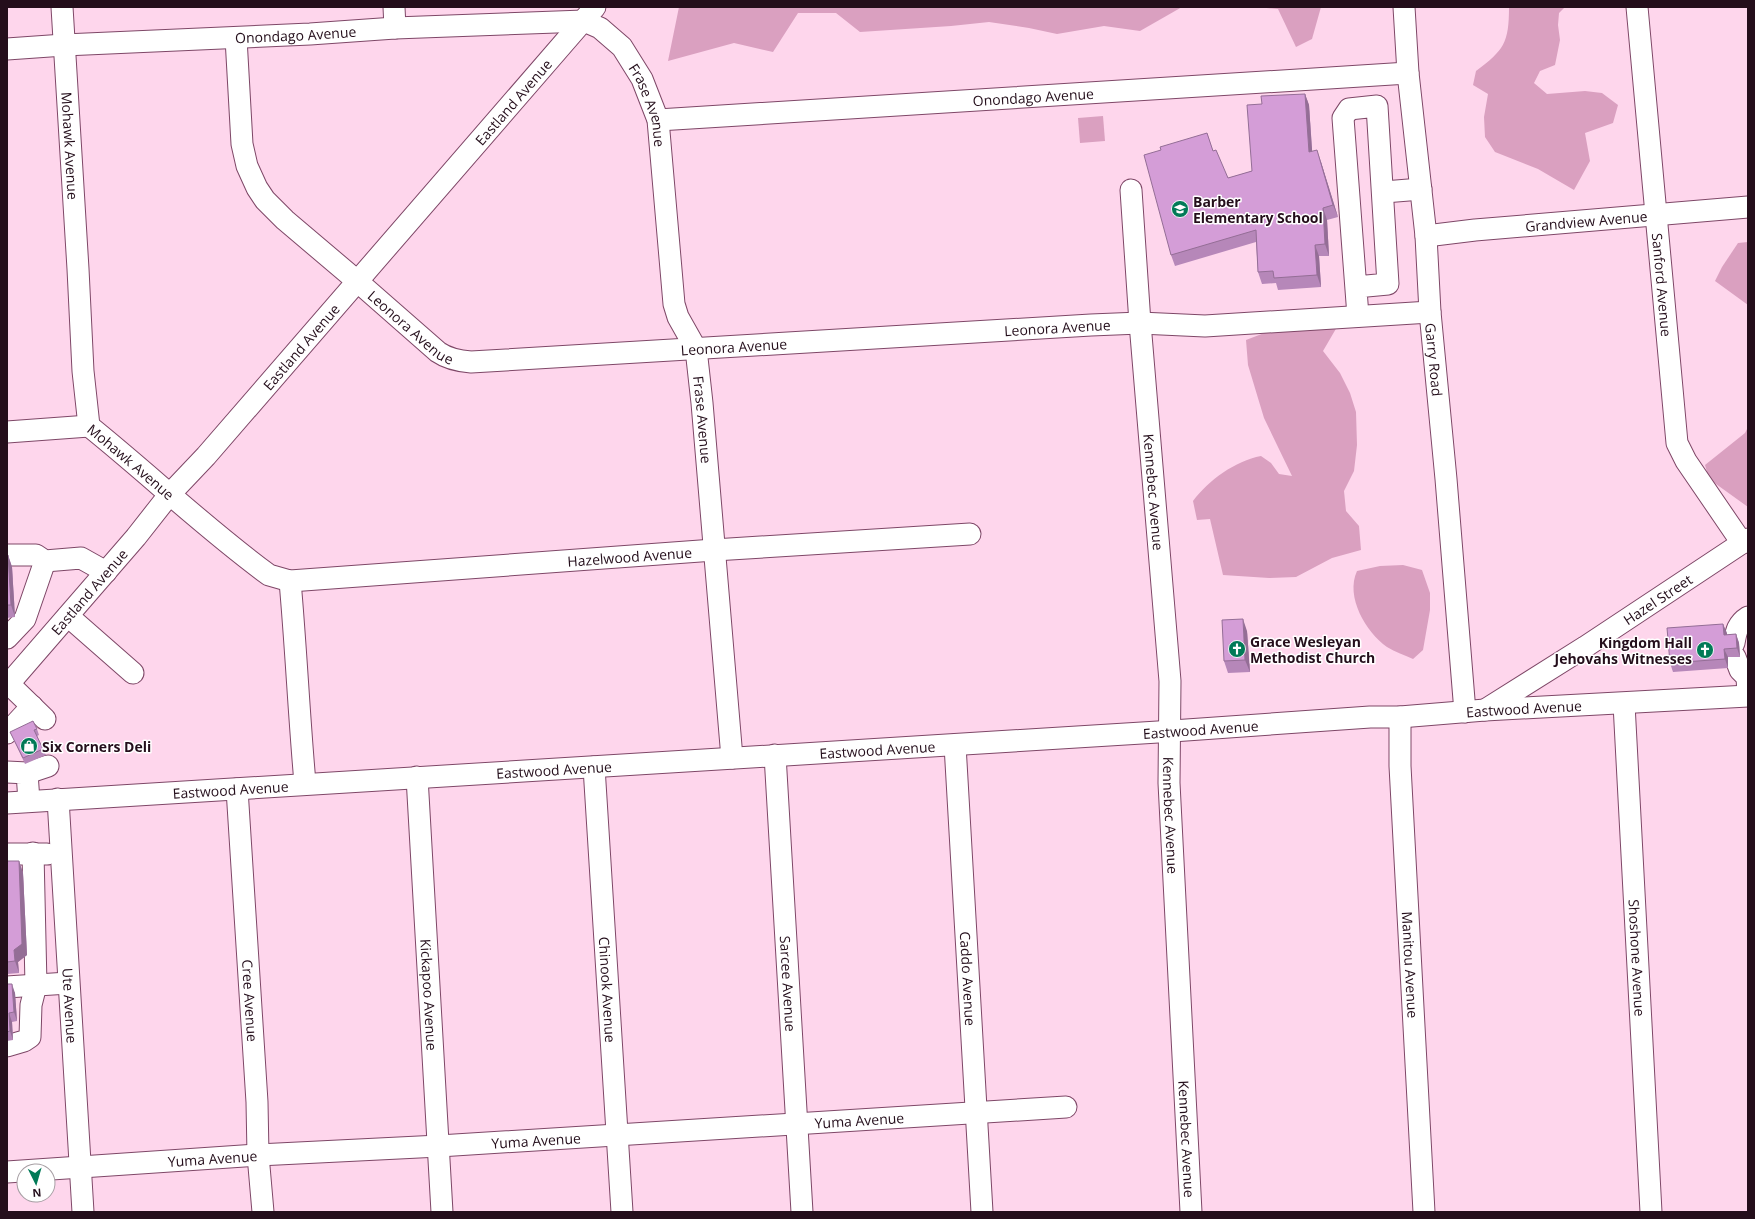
<svg xmlns="http://www.w3.org/2000/svg" width="1755" height="1219" font-family="'Open Sans',sans-serif">
<style>
.green{fill:#daa0c0}
.lines{fill:none;stroke-linecap:round;stroke-linejoin:round}
.minor-casing{stroke:#7e4767;stroke-width:23}
.minor{stroke:#fff;stroke-width:21}
.wall{fill:#b687b9}
.shaded-wall{fill:#946e96}
.building{fill:#d49dd7;stroke:#946e96}
.labels{text-anchor:middle;dominant-baseline:central;stroke-width:3;stroke-linejoin:round;paint-order:stroke}
.street-label{font-size:14px;fill:#240e1b;stroke:#fff}
.poi-label{font-size:14px;font-weight:bold;fill:#240e1b;stroke:#fff;text-anchor:start}
</style>
<rect width="100%" height="100%" fill="#fed6ec"/>
<g class="green">
<polygon points="679,7 1182,7 1140,31 1104,26 1057,34 1029,28 989,22 951,26 860,32 836,13 798,13 773,52 734,43 668,61"/>
<polygon points="1255,7 1321,7 1312,39 1296,47 1278,9"/>
<path d="M1509 7H1565L1559 13 1558 25 1560 40 1555 65 1540 71 1534 83 1547 94 1585 91 1602 93 1618 105 1613 123 1585 133 1590 161 1574 190 1538 169 1495 152 1485 137 1484 117 1488 94 1473 85 1476 71C1504 50 1509 43 1509 7Z"/>
<polygon points="1103,116 1105,141 1080,143 1078,118"/>
<polygon points="1748,242 1748,305 1715,281 1722,267 1738,243"/>
<path d="M1337 327 1323 351 1340 373 1350 393 1356 412 1357 445 1354 471 1344 491 1346 511 1359 526 1361 550 1332 558 1296 577 1269 578 1223 575 1210 519 1197 520 1193 501C1209 480 1235 461 1261 456L1271 463 1279 474 1292 476 1264 418 1248 365 1246 340 1272 330Z"/>
<polygon points="1748,427 1748,507 1709,479 1705,465 1745,433"/>
<path d="M1403 565 1422 570 1430 593V610L1423 650 1413 659C1405 655 1395 652 1387 647 1366 632 1345 597 1357 571L1380 566Z"/>
</g>
<g class="lines">
<g class="minor-casing">
<g id="minor">
<path id="s1" d="M62 7 78 269 83 371 89 426C150 475 206 529 269 575L290 581 714 550 970 534"/>
<polyline points="394,7 395,28"/>
<path id="s2" d="M1404 7 1408 73 1426 236 1430 312 1446 479 1465 712"/>
<path id="s3" d="M1637 7 1677 443 1686 461 1742 543"/>
<path id="s4" d="M236 38 242 144 247 166 257 188 265 200 285 220 357 281 438 352C448 359 458 361 471 362L1091 325 1140 323 1205 326 1430 312"/>
<path id="s5" d="M7 49 64 45 310 34 395 28 584 21 600 28 622 47 642 79 658 120 674 304 678 317 696 349 702 403 732 758"/>
<path id="s6" d="M658 120 1408 73"/>
<path id="s7" d="M1131 190 1140 323 1170 681 1169 783 1191 1212"/>
<polyline points="1384,192 1421,189"/>
<path id="s8" d="M1426 236 1475 230 1748 207"/>
<polyline points="1356,287 1388,284 1377,106 1349,109 1343,118 1358,316"/>
<polyline points="7,432 89,426"/>
<polyline points="7,555 36,555 45,561 81,558 106,572"/>
<path d="M290 581C296 648 299 716 305 783"/>
<polyline points="68,616 133,673"/>
<polyline points="7,638 25,619 45,561"/>
<path d="M1734 643C1736 632 1737 624 1748 617"/>
<polyline points="1735,657 1740,670 1747,677 1748,695"/>
<polyline points="9,684 45,719"/>
<path id="s9" d="M7 686 136 537 169 495 206 456 595 7"/>
<path id="s10" d="M1624 704 1651 1212"/>
<path id="s11" d="M1485 710 1585 647 1748 539"/>
<path id="s12" d="M1400 717V766L1424 1212"/>
<polyline points="7,733 32,706"/>
<path id="s13" d="M955 745 982 1212"/>
<path id="s14" d="M775 755 802 1212"/>
<path id="s15" d="M594 767 622 1212"/>
<polyline points="7,772 27,773 29,801"/>
<polyline points="27,773 48,766"/>
<path id="s16" d="M417 777 442 1212"/>
<path id="s17" d="M237 789 257 1102 258 1155 263 1212"/>
<path id="s18" d="M58 799 83 1212"/>
<path id="s19" d="M7 803 1158 732 1370 717H1400L1485 710 1748 696"/>
<polyline points="7,854 47,854"/>
<polyline points="7,987 68,983"/>
<polyline points="7,1046 24,1041 30,1037 31,1005 36,985 33,853"/>
<path id="s20" d="M7 1172 258 1155 439 1146 1066 1107"/>
</g>
</g>
<use href="#minor" class="minor"/>
</g>
<g class="wall">
<polygon points="1305,94 1309,105 1312,151 1321,162 1338,217 1327,220 1329,256 1319,256 1321,287 1278,290 1276,283 1262,284 1258,272 1256,242 1175,266 1171,255 1161,150 1207,133 1213,151 1228,178 1252,171 1262,104"/>
<polygon points="7,555 8,555 12,567 15,617 7,618"/>
<polygon points="1723,624 1727,635 1736,634 1739,643 1740,657 1728,657 1728,668 1673,672 1670,663"/>
<polygon points="1247,631 1250,672 1228,673 1224,661"/>
<polygon points="37,729 39,735 37,736 46,755 25,764 13,738 10,732"/>
<polygon points="7,861 19,861 23,873 27,955 18,962 19,973 7,974"/>
<polygon points="7,984 15,993 17,1021 12,1022 13,1040 7,1041"/>
</g>
<g class="shaded-wall">
<polygon points="1305,94 1309,105 1313,164 1309,152"/>
<polygon points="1317,150 1321,162 1338,217 1333,205"/>
<polygon points="1323,208 1327,220 1329,256 1325,244"/>
<polygon points="1315,245 1319,256 1321,287 1317,275"/>
<polygon points="8,555 12,567 15,617 11,605"/>
<polygon points="1243,619 1247,631 1250,672 1245,660"/>
<polygon points="1723,624 1727,633 1727,644 1724,635"/>
<polygon points="1736,634 1739,643 1740,657 1737,648"/>
<polygon points="1724,649 1728,657 1728,668 1725,659"/>
<polygon points="19,861 23,873 27,955 18,962 19,973 15,961 14,950"/>
<polygon points="12,984 15,993 17,1021 14,1012"/>
<polygon points="9,1013 12,1022 13,1040 10,1031"/>
</g>
<g class="building">
<polygon points="1305,94 1309,152 1317,150 1333,205 1323,208 1325,244 1315,245 1317,275 1274,278 1273,271 1258,272 1256,230 1171,255 1144,155 1161,150 1160,147 1207,133 1213,151 1216,150 1228,178 1252,171 1247,105 1262,104 1261,96"/>
<polygon points="7,555 8,555 11,605 7,605"/>
<polygon points="1243,619 1245,660 1224,661 1222,620"/>
<polygon points="1723,624 1724,635 1736,634 1737,648 1724,649 1725,659 1670,663 1667,628"/>
<polygon points="33,721 37,729 34,730 43,749 23,758 10,732"/>
<polygon points="7,861 19,861 22,944 14,950 15,961 7,962"/>
<polygon points="7,984 12,984 14,1012 9,1013 10,1031 7,1032"/>
</g>
<defs>
<g id="school-disc" transform="scale(0.9)"><circle r="9.5" fill="#017a57" stroke="#fff"/><path d="M0-5L7-2L0 1L-7-2ZM-4 1L0 2.5L4 1V4Q0 6-4 4Z" fill="#fff"/></g>
<g id="church-disc" transform="scale(0.9)"><circle r="9.5" fill="#017a57" stroke="#fff"/><path d="M-1.2-6h2.4v3.5h3.3v2.4h-3.3V6h-2.4V-.1h-3.3v-2.4h3.3Z" fill="#fff"/></g>
<g id="shop-disc" transform="scale(0.9)"><circle r="9.5" fill="#017a57" stroke="#fff"/><path d="M-5-2.5h2.3a2.7 3.5 0 0 1 5.4 0H5L5.5 6h-11ZM-1.5-2.5h3a1.5 2.3 0 0 0-3 0Z" fill="#fff"/></g>
</defs>
<g fill-rule="evenodd">
<use href="#school-disc" x="1180" y="209"/>
<use href="#church-disc" x="1237" y="649"/>
<use href="#church-disc" x="1705" y="650"/>
<use href="#shop-disc" x="29" y="746"/>
</g>
<g class="labels">
<g class="street-label">
<text stroke="none"><textPath href="#s5" startOffset="289">Onondago Avenue</textPath></text>
<text stroke="none"><textPath href="#s6" startOffset="376">Onondago Avenue</textPath></text>
<text stroke="none"><textPath href="#s9" startOffset="773">Eastland Avenue</textPath></text>
<text stroke="none"><textPath href="#s5" startOffset="689">Frase Avenue</textPath></text>
<text stroke="none"><textPath href="#s1" startOffset="139">Mohawk Avenue</textPath></text>
<text stroke="none"><textPath href="#s8" startOffset="161">Grandview Avenue</textPath></text>
<text stroke="none"><textPath href="#s3" startOffset="279">Sanford Avenue</textPath></text>
<text stroke="none"><textPath href="#s4" startOffset="361">Leonora Avenue</textPath></text>
<text stroke="none"><textPath href="#s4" startOffset="1020">Leonora Avenue</textPath></text>
<text stroke="none"><textPath href="#s9" startOffset="449">Eastland Avenue</textPath></text>
<text stroke="none"><textPath href="#s4" startOffset="696">Leonora Avenue</textPath></text>
<text stroke="none"><textPath href="#s2" startOffset="354">Garry Road</textPath></text>
<text stroke="none"><textPath href="#s5" startOffset="1012">Frase Avenue</textPath></text>
<text stroke="none"><textPath href="#s1" startOffset="475">Mohawk Avenue</textPath></text>
<text stroke="none"><textPath href="#s7" startOffset="303">Kennebec Avenue</textPath></text>
<text stroke="none"><textPath href="#s1" startOffset="1016">Hazelwood Avenue</textPath></text>
<text stroke="none"><textPath href="#s9" startOffset="125">Eastland Avenue</textPath></text>
<text stroke="none"><textPath href="#s11" startOffset="205">Hazel Street</textPath></text>
<text stroke="none"><textPath href="#s19" startOffset="1520">Eastwood Avenue</textPath></text>
<text stroke="none"><textPath href="#s19" startOffset="1196">Eastwood Avenue</textPath></text>
<text stroke="none"><textPath href="#s19" startOffset="872">Eastwood Avenue</textPath></text>
<text stroke="none"><textPath href="#s19" startOffset="548">Eastwood Avenue</textPath></text>
<text stroke="none"><textPath href="#s19" startOffset="224">Eastwood Avenue</textPath></text>
<text stroke="none"><textPath href="#s7" startOffset="627">Kennebec Avenue</textPath></text>
<text stroke="none"><textPath href="#s10" startOffset="254">Shoshone Avenue</textPath></text>
<text stroke="none"><textPath href="#s12" startOffset="248">Manitou Avenue</textPath></text>
<text stroke="none"><textPath href="#s13" startOffset="234">Caddo Avenue</textPath></text>
<text stroke="none"><textPath href="#s14" startOffset="229">Sarcee Avenue</textPath></text>
<text stroke="none"><textPath href="#s15" startOffset="223">Chinook Avenue</textPath></text>
<text stroke="none"><textPath href="#s16" startOffset="218">Kickapoo Avenue</textPath></text>
<text stroke="none"><textPath href="#s17" startOffset="212">Cree Avenue</textPath></text>
<text stroke="none"><textPath href="#s18" startOffset="207">Ute Avenue</textPath></text>
<text stroke="none"><textPath href="#s20" startOffset="854">Yuma Avenue</textPath></text>
<text stroke="none"><textPath href="#s7" startOffset="951">Kennebec Avenue</textPath></text>
<text stroke="none"><textPath href="#s20" startOffset="530">Yuma Avenue</textPath></text>
<text stroke="none"><textPath href="#s20" startOffset="206">Yuma Avenue</textPath></text>
</g>
<g class="poi-label">
<text x="1193" y="201">Barber<tspan x="1193" dy="16">Elementary School</tspan></text>
<text x="1250" y="641">Grace Wesleyan<tspan x="1250" dy="16">Methodist Church</tspan></text>
<text x="1692" y="642" text-anchor="end">Kingdom Hall<tspan x="1692" dy="16">Jehovahs Witnesses</tspan></text>
<text x="42" y="746">Six Corners Deli</text>
</g>
</g>
<rect width="1755" height="1219" fill="none" stroke="#240e1b" stroke-width="16"/>
<g transform="translate(36 1183) rotate(175)"><circle r="19" fill="#ffffff" stroke="#a79fa4"/>
<path d="M0-3L7 15L0 10L-7 15Z" fill="#017a57"/>
<text y="-6" font-size="11" font-weight="bold" text-anchor="middle" fill="#240e1b">N</text>
</g>
</svg>
